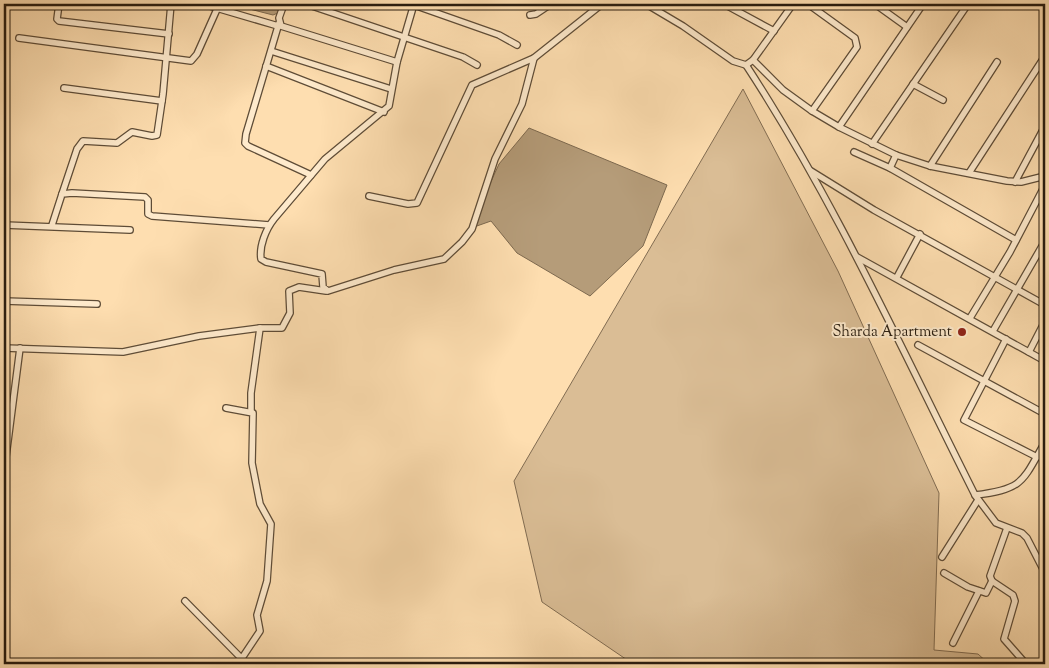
<svg xmlns="http://www.w3.org/2000/svg" width="1049" height="668" font-family="'Sorts Mill Goudy',serif">
<style>
.green{fill:#dabd95;stroke:#816c52}
.water{fill:#b59c79;stroke:#7d694f}
.lines{fill:none;stroke-linecap:round;stroke-linejoin:round}
.minor-casing{stroke:#5e4c37;stroke-width:8}
.minor{stroke:#feeacc;stroke-width:5.5}
.poi-dot{fill:#8f2418;stroke:#feeacc;stroke-width:2}
.labels{text-anchor:middle;dominant-baseline:central;stroke-width:4;stroke-linejoin:round;paint-order:stroke}
.poi-label{font-size:15px;fill:#281c0f;stroke:#feeacc;text-anchor:end}
</style>
<rect width="100%" height="100%" fill="#fedeb0"/>
<filter id="stains"><feTurbulence type="fractalNoise" baseFrequency=".004" numOctaves="4"/><feColorMatrix values="0 0 0 0 .2 0 0 0 0 .09 0 0 0 0 .02 0 0 0 .5 -.17"/></filter>
<radialGradient id="worn" r=".72"><stop offset=".6" stop-color="#630" stop-opacity="0"/><stop offset="1" stop-color="#630" stop-opacity=".3"/></radialGradient>
<polygon class="green" points="743,89 838,271 939,493 934,650 978,654 989,664 633,664 542,602 514,481"/>
<g class="water">
<polygon points="230,4 282,4 278,13 273,15"/>
<polygon points="529,128 667,185 643,246 590,296 517,253 491,221 474,227 472,223 499,164"/>
</g>
<g class="lines">
<g class="minor-casing">
<g id="minor">
<polyline points="4,4 59,6"/>
<polyline points="59,4 57,19 59,21 169,34"/>
<polyline points="203,4 278,26"/>
<polyline points="284,4 279,18 281,26 397,62"/>
<polyline points="306,4 463,57 477,65"/>
<polyline points="411,4 499,35 517,45"/>
<path d="M414 4 397 62 389 106 325 159 274 219C266 229 259 246 261 259L266 262 322 274 323 287 328 291 394 270 444 259 462 242 472 229 495 159 522 104 534 58"/>
<polyline points="646,4 683,26 733,61 746,65 753,60 793,4"/>
<polyline points="724,4 774,31"/>
<polyline points="808,4 855,38 857,47 812,111"/>
<polyline points="875,4 907,27"/>
<polyline points="530,15 536,14 551,4"/>
<polyline points="279,23 246,134 245,143 248,146 311,175"/>
<polyline points="19,38 191,61 197,54 218,7"/>
<polyline points="271,51 391,89"/>
<polyline points="753,60 783,90 812,111 839,127 896,155 930,166 1007,181 1021,182 1045,176"/>
<path d="M746 65C835 201 902 350 975 495L996 523 1022 533 1027 538 1045 573"/>
<polyline points="266,66 384,112"/>
<polyline points="913,84 943,100"/>
<polyline points="64,88 162,101"/>
<polyline points="839,127 923,4"/>
<polyline points="872,144 968,4"/>
<polyline points="854,152 890,168 1016,240"/>
<polyline points="930,166 997,62"/>
<polyline points="890,168 896,155"/>
<polyline points="811,171 874,210 1045,305"/>
<polyline points="969,173 1045,56"/>
<polyline points="1015,182 1045,126"/>
<polyline points="62,194 77,149 83,141 117,143 132,132 152,136 157,135 163,94 171,4"/>
<polyline points="369,196 408,204 417,203 472,85 534,58 602,4"/>
<polyline points="4,225 130,230"/>
<polyline points="52,225 62,194 72,193 145,197 148,200 148,214 152,216 269,225"/>
<polyline points="857,257 1045,361"/>
<polyline points="897,277 920,234"/>
<polyline points="4,301 97,304"/>
<polyline points="970,318 1010,252 1045,185"/>
<polyline points="993,331 1045,241"/>
<polyline points="1006,339 964,420 1037,457"/>
<polyline points="918,345 1045,414"/>
<polyline points="4,348 123,352 199,336 260,328 282,328 290,313 289,291 299,287 326,291"/>
<polyline points="1029,352 1045,321"/>
<polyline points="226,408 253,413 252,463 260,504 271,524 267,581 257,615 260,631 238,664"/>
<polyline points="251,412 251,393 260,328"/>
<polyline points="4,472 20,348"/>
<path d="M975 495C1024 489 1022 482 1045 442"/>
<polyline points="1007,528 990,576 992,581 1013,595 1015,601 1004,639 1026,664"/>
<polyline points="942,557 978,500"/>
<polyline points="944,573 968,587 986,593 992,581"/>
<polyline points="185,601 242,659"/>
<polyline points="953,643 979,591"/>
</g>
</g>
<use href="#minor" class="minor"/>
</g>
<circle class="poi-dot" cx="962" cy="332" r="5"/>
<g class="labels">
<g class="poi-label">
<text x="952" y="332">Sharda Apartment</text>
</g>
</g>
<rect width="1049" height="668" fill="none" stroke="#fedeb0" stroke-width="20"/>
<rect x="5" y="5" width="1039" height="658" fill="none" stroke="#281c0f" stroke-width="2.5"/>
<rect x="10" y="10" width="1029" height="648" fill="none" stroke="#281c0f"/>
<rect width="100%" height="100%" filter="url(#stains)"/>
<rect width="100%" height="100%" fill="url(#worn)"/>
</svg>
